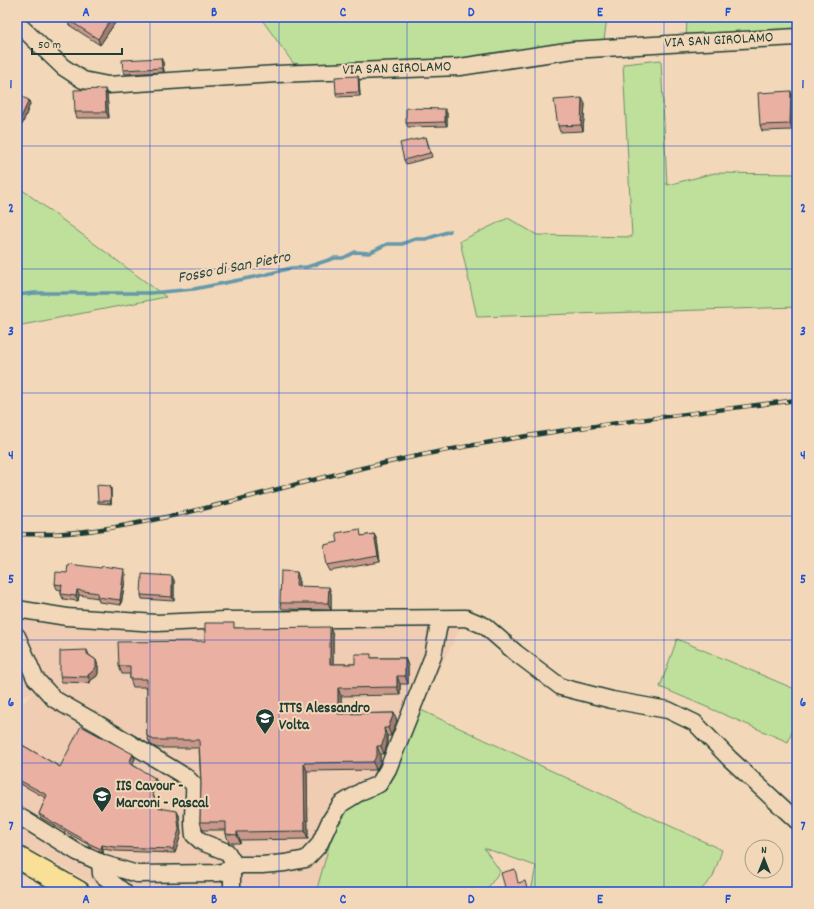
<svg xmlns="http://www.w3.org/2000/svg" width="814" height="909" font-family="Dekko,sans-serif">
<style>
.built{fill:#f0ccb2}
.green{fill:#bee09a;stroke:#6e8e67}
.lines{fill:none;stroke-linecap:round;stroke-linejoin:round}
.stream{stroke:#6698a9;stroke-width:3.5}
.minor-casing{stroke:#1f3d34;stroke-width:19}
.major-casing{stroke:#1f3d34;stroke-width:24}
.minor{stroke:#f2d8b9;stroke-width:16}
.major{stroke:#fadf96;stroke-width:21}
.rail-casing{stroke:#1f3d34;stroke-width:4.5}
.rail{stroke:#f2d8b9;stroke-width:3;stroke-dasharray:9;stroke-linecap:butt}
.wall{fill:#c9988b;stroke:#1f3d34}
.shaded-wall{fill:#a47c71;stroke:#1f3d34}
.building{fill:#eab1a2;stroke:#1f3d34}
.grid{fill:none;stroke:#1d4ed8;stroke-width:1;stroke-opacity:0.55}
.labels{text-anchor:middle;dominant-baseline:central;stroke-width:4;stroke-linejoin:round;paint-order:stroke}
.street-label{font-size:15px;fill:#1f3d34;stroke:#f2d8b9}
.poi-label{font-size:15px;font-weight:bold;fill:#1f3d34;stroke:#f2d8b9;text-anchor:start}
.water-label{font-size:16px;font-style:italic;fill:#2b4c48;stroke:#f2d8b9}
.neatline{fill:none;stroke:#1d4ed8;stroke-width:1.5}
.grid-label{font-size:13px;text-anchor:middle;font-weight:bold;fill:#1d4ed8}
</style>
<rect width="100%" height="100%" fill="#f2d8b9"/>
<filter id="ink" filterUnits="userSpaceOnUse"><feTurbulence type="fractalNoise" baseFrequency=".025" numOctaves="2"/><feDisplacementMap in="SourceGraphic" scale="8" xChannelSelector="R" yChannelSelector="G"/><feConvolveMatrix kernelMatrix="1 2 1 2 8 2 1 2 1" color-interpolation-filters="sRGB"/></filter>
<g filter="url(#ink)">
<polygon class="built" points="19,616 466,618 379,784 341,804 316,892 237,892 239,859 197,831 198,782 47,685 33,692 170,773 182,785 190,841 225,859 225,892 108,892 17,842 17,698 25,702 33,693 23,697 17,694 17,620"/>
<g class="green">
<polygon points="260,17 607,17 603,48 348,71 293,63"/>
<polygon points="687,17 797,17 797,37 686,43"/>
<polygon points="661,60 667,185 715,173 797,174 797,307 477,317 460,241 508,218 537,235 632,237 623,64"/>
<polygon points="17,186 166,297 17,326"/>
<polygon points="677,639 797,690 797,720 788,742 660,687"/>
<polygon points="412,706 722,850 713,877 699,892 531,892 536,866 484,848 500,871 485,892 316,892 341,804 379,784"/>
</g>
<g class="lines">
<polyline class="stream" points="17,295 35,293 151,293 194,289 264,275 291,268 307,267 335,258 343,258 355,252 369,253 387,244 402,244 415,239 426,239 450,231"/>
<g class="minor-casing">
<g id="minor">
<polyline points="17,23 63,67 83,80 108,85 277,74 460,67 573,50 686,43 797,37"/>
<polyline points="17,609 67,617 156,623 226,620 466,618 485,626 516,653 561,687 612,700 668,710 695,723 730,759 797,821"/>
<path d="M17 636 35 678 54 699 98 724 186 777 194 785C195 802 191 818 194 835L202 842 227 852 232 860V892"/>
<polyline points="17,815 77,852 104,864 137,874 218,873 232,869 241,865 262,865 285,863 306,859 319,845 330,821 341,804 362,791 379,784 388,769 433,656 440,619"/>
<polyline points="100,862 101,874 124,892"/>
</g>
</g>
<g class="major-casing">
<polyline id="major" points="17,857 79,892"/>
</g>
<use href="#minor" class="minor"/>
<use href="#major" class="major"/>
<g class="rail-casing">
<path id="rail" d="M17 534C82 537 147 522 210 507 265 493 320 477 376 465 515 433 656 418 797 400"/>
</g>
<use href="#rail" class="rail"/>
</g>
<g class="wall">
<polygon points="68,17 119,17 100,45 69,25 67,19"/>
<polygon points="163,62 164,72 125,74 123,70"/>
<polygon points="358,76 359,80 360,96 337,97 336,93"/>
<polygon points="105,89 107,95 109,118 77,118 75,112"/>
<polygon points="791,91 793,97 792,130 762,131 760,125"/>
<polygon points="17,95 30,104 22,125 17,123"/>
<polygon points="585,104 583,131 560,132 558,126"/>
<polygon points="447,113 447,126 408,127 406,123"/>
<polygon points="426,137 432,157 406,164 404,160"/>
<polygon points="111,488 111,504 98,503 98,501"/>
<polygon points="374,534 377,540 380,562 330,571 327,565 338,542 362,536"/>
<polygon points="126,574 121,605 99,602 98,598 79,595 78,601 63,599 61,594 61,590 57,589 55,584"/>
<polygon points="299,578 299,586 331,593 331,610 282,609 280,603"/>
<polygon points="174,580 174,601 142,599 141,595"/>
<polygon points="236,628 333,635 333,664 355,664 372,658 405,658 408,666 408,684 400,684 400,695 341,696 341,714 394,713 397,721 391,736 387,736 387,745 384,754 380,754 380,763 376,770 307,771 308,839 240,840 240,843 229,843 226,834 226,830 203,830 200,822 201,783 199,748 157,748 150,744 147,736 147,687 133,687 130,679 130,674 122,674 119,666 205,641"/>
<polygon points="87,650 89,655 96,660 98,666 98,673 97,676 90,681 90,683 62,682 60,676"/>
<polygon points="17,742 60,767 133,754 135,759 132,764 157,782 152,792 159,808 179,815 181,834 175,853 115,851 103,849 103,853 89,847 89,845 41,818 39,814 46,798 17,782"/>
</g>
<g class="shaded-wall">
<polygon points="112,17 119,17 100,45 98,39"/>
<polygon points="161,58 163,62 164,72 162,68"/>
<polygon points="358,76 359,80 360,96 359,92"/>
<polygon points="105,89 107,95 109,118 106,112"/>
<polygon points="791,91 793,97 792,130 790,124"/>
<polygon points="582,98 585,104 583,131 581,125"/>
<polygon points="29,100 30,104 22,125 20,120"/>
<polygon points="445,109 447,113 447,126 445,122"/>
<polygon points="110,486 111,488 111,504 111,501"/>
<polygon points="374,534 377,540 380,562 378,556"/>
<polygon points="124,569 126,574 121,605 120,600"/>
<polygon points="297,572 299,578 298,592 296,586"/>
<polygon points="172,576 174,580 174,601 172,597"/>
<polygon points="329,587 331,593 331,610 328,603"/>
<polygon points="77,590 79,595 78,601 76,596"/>
<polygon points="330,627 333,635 333,672 330,664"/>
<polygon points="405,658 408,666 408,684 405,676"/>
<polygon points="96,660 98,666 98,673 97,676 90,681 90,683 88,675"/>
<polygon points="397,676 400,684 400,695 397,687"/>
<polygon points="338,688 341,696 341,722 338,714"/>
<polygon points="394,713 397,721 391,736 388,728"/>
<polygon points="384,728 387,736 387,745 384,754 381,746"/>
<polygon points="377,746 380,754 380,763 376,770 373,762"/>
<polygon points="133,754 135,759 131,767 129,763"/>
<polygon points="304,763 307,771 308,839 305,831"/>
<polygon points="155,778 157,782 152,793 150,789"/>
<polygon points="177,811 179,815 181,834 175,853 173,849"/>
<polygon points="237,832 240,840 240,843 237,835"/>
<polygon points="102,845 103,849 103,853 101,849"/>
</g>
<g class="building">
<polygon points="68,17 112,17 98,39 67,19"/>
<polygon points="161,58 162,68 123,70 122,60"/>
<polygon points="358,76 359,92 336,93 335,77"/>
<polygon points="105,89 106,112 75,112 74,90"/>
<polygon points="791,91 790,124 760,125 758,93"/>
<polygon points="17,95 29,100 20,120 17,119"/>
<polygon points="582,98 581,125 558,126 554,100"/>
<polygon points="406,108 445,109 445,122 406,123"/>
<polygon points="426,137 430,153 404,160 400,143"/>
<polygon points="97,485 110,486 111,501 98,501"/>
<polygon points="360,529 361,536 374,534 378,556 327,565 324,545 338,542 336,533"/>
<polygon points="68,564 101,568 102,566 124,569 120,600 97,597 98,593 77,590 76,596 61,594 62,585 55,584 56,572 67,573"/>
<polygon points="281,571 297,572 296,586 329,587 328,603 280,603"/>
<polygon points="142,574 172,576 172,597 141,595"/>
<polygon points="205,623 234,623 234,628 330,627 330,664 355,664 355,654 371,654 371,658 405,658 405,676 397,676 397,687 338,688 338,714 394,713 388,728 384,728 385,737 381,746 377,746 377,755 373,762 304,763 305,831 237,832 237,835 226,834 226,822 200,822 201,783 199,740 154,740 147,736 147,679 130,679 130,666 119,666 118,642 205,641"/>
<polygon points="87,650 87,654 96,660 96,667 94,670 88,675 88,677 60,676 60,651"/>
<polygon points="81,726 133,754 129,763 155,778 150,789 159,808 177,811 179,830 173,849 114,847 102,845 101,849 88,843 88,842 39,814 47,795 17,779 17,742 60,767"/>
<polygon points="515,869 518,883 525,881 528,892 495,892 495,890 505,887 501,873"/>
</g>
</g>
<path class="grid" d="M150 17V892M279 17V892M407 17V892M535 17V892M664 17V892M17 146H797M17 269H797M17 393H797M17 516H797M17 640H797M17 763H797"/>
<defs>
<g id="university-pin" transform="scale(1)"><path d="M0 17L-7.5 6A9.5 9.5 0 1 1 7.5 6Z" fill="#1f3d34" stroke="#f2d8b9"/><path d="M0-5L7-2L0 1L-7-2ZM-4 1L0 2.5L4 1V4Q0 6-4 4Z" fill="#fff"/></g>
</defs>
<g fill-rule="evenodd">
<use href="#university-pin" x="265" y="718"/>
<use href="#university-pin" x="102" y="796"/>
</g>
<g class="labels">
<g class="street-label">
<text transform="translate(719 41) rotate(-3)">VIA SAN GIROLAMO</text>
<text transform="translate(397 69) rotate(-2)">VIA SAN GIROLAMO</text>
</g>
<g class="poi-label">
<text x="279" y="709">ITTS Alessandro<tspan x="279" dy="17">Volta</tspan></text>
<text x="116" y="787">IIS Cavour -<tspan x="116" dy="17">Marconi - Pascal</tspan></text>
</g>
<g class="water-label">
<text transform="translate(234 268) rotate(-11)">Fosso di San Pietro</text>
</g>
</g>
<rect width="814" height="909" fill="none" stroke="#f2d8b9" stroke-width="44"/>
<g transform="translate(764 859)"><circle r="19" fill="#f2d8b9" stroke="#9e9a84"/>
<path d="M0-3L7 15L0 10L-7 15Z" fill="#1f3d34"/>
<text y="-6" font-size="11" font-weight="bold" text-anchor="middle" fill="#1f3d34">N</text>
</g>
<path d="M32 48v6h90v-6" fill="none" stroke="#1f3d34" stroke-width="2"/>
<text x="38" y="48" font-size="12" fill="#1f3d34" stroke="#f2d8b9" stroke-width="3" paint-order="stroke">50 m</text>
<rect x="22" y="22" width="770" height="865" class="neatline"/>
<g class="grid-label">
<text x="86" y="16">A</text>
<text x="214" y="16">B</text>
<text x="343" y="16">C</text>
<text x="471" y="16">D</text>
<text x="600" y="16">E</text>
<text x="728" y="16">F</text>
<text x="11" y="88">1</text>
<text x="803" y="88">1</text>
<text x="11" y="212">2</text>
<text x="803" y="212">2</text>
<text x="11" y="335">3</text>
<text x="803" y="335">3</text>
<text x="11" y="459">4</text>
<text x="803" y="459">4</text>
<text x="11" y="583">5</text>
<text x="803" y="583">5</text>
<text x="11" y="706">6</text>
<text x="803" y="706">6</text>
<text x="11" y="830">7</text>
<text x="803" y="830">7</text>
<text x="86" y="903">A</text>
<text x="214" y="903">B</text>
<text x="343" y="903">C</text>
<text x="471" y="903">D</text>
<text x="600" y="903">E</text>
<text x="728" y="903">F</text>
</g>
</svg>
